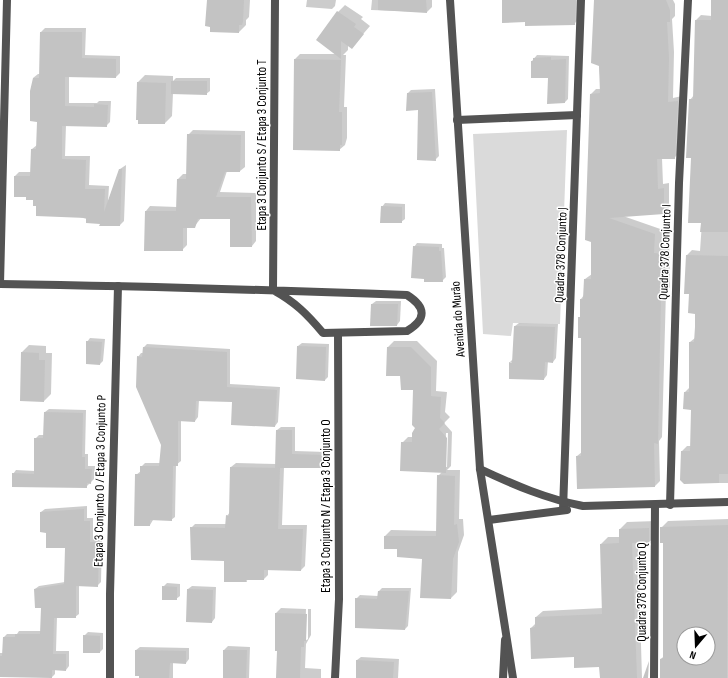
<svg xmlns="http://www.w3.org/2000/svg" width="728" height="678" font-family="'Sofia Sans Condensed',sans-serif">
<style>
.green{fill:#dadada}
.shadow{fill:#0003;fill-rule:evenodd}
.building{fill:#c3c3c3;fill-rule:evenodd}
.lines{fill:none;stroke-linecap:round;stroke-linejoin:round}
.minor{stroke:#535353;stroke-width:8}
.tertiary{stroke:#535353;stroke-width:8}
.labels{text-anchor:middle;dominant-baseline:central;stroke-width:3;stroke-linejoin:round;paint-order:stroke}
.street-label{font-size:13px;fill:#000;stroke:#fff}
</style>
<rect width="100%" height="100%" fill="#fff"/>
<polygon class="green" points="567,130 560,324 513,323 511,336 483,334 473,134"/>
<g class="shadow">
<polygon points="208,0 250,0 249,17 246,20 246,25 239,32"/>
<polygon points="307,0 336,0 335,6 332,9 306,7"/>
<polygon points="372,0 432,0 432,7 427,12 371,10"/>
<polygon points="503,0 582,0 581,17 574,24 526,21"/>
<polygon points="594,0 673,0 675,4 675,16 672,19 674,52 673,98 682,96 680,152 674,158 662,158 663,184 669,183 669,208 664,213 623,216 669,232 670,287 666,291 662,437 659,441 660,481 655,486 577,456 582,452 582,337 579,337 581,299 584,295 585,279 592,274 591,94 596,89 601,89"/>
<polygon points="712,0 728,0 728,483 684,483 682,451 687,446 691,446 692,409 685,392 690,387 690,342 695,338 696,313 690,293 687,255 692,250 700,251 702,222 692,157 690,100 694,95 696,20 701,15 712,16"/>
<polygon points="345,5 363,17 361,19 370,26 352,47 348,44 348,50 343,55 346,55 344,107 347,107 347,138 345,145 339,150 295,59 300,54 337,54 338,12"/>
<polygon points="45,28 86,28 85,55 120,56 120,73 116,77 69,76 69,103 97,103 99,101 111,101 110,122 106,126 66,125 65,156 90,156 89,185 109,186 108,202 120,169 126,165 124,221 120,225 101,223 37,205 34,199 27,196 15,196 15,176 19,172 31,172 32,149 37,145 38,121 33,78 38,74 40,74 41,32"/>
<polygon points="537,55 569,56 568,99 565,102 549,77 532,77 532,61"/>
<polygon points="145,75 173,76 173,81 176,78 210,78 210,91 206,94 173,93 172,116 165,123 138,82"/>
<polygon points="435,89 439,156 435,160 419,109 408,93 411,90"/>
<polygon points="193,130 245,131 245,167 240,171 227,171 220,192 256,193 256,241 252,246 231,218 201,218 194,227 187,227 187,245 182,250 145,250 146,211 150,206 177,207 178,179 183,174 187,174 188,135"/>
<polygon points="385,203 405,204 405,219 401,222 382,207"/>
<polygon points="417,243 442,244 442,248 444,248 446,277 442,281 414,247"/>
<polygon points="376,301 401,301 400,321 397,325 372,304"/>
<polygon points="519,323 558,324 556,358 553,362 548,361 547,375 544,379 510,362 513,359 515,326"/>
<polygon points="90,338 105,339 103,361 100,364 87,342"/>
<path d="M394 341H417L437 361 436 391 447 392 445 412 450 417 444 423 452 432 451 466 447 470H460L459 519H463L464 535 458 552 457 592 451 598 423 558 398 548 385 536 391 530 437 531 438 476 442 472 402 443 408 437H413L416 428 414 389 401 375 388 347ZM446 433H448L447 467H445Z"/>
<polygon points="302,343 329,344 328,377 325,380 298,346"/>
<polygon points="147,344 230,349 230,384 280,387 278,422 275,426 233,401 199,400 198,417 195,421 181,420 181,461 176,465 175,517 171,520 153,520 150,525 136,475 141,471 141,467 145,463 160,463 162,444 138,357 141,353 144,353 144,347"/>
<polygon points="29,345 46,346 46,353 52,353 51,394 44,401 21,400 22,352"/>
<polygon points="49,409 86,410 85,454 88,454 88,466 95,466 94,479 86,487 13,474 16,470 35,471 35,439 39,435 44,435 45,412"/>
<polygon points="281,427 295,427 295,451 327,452 327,464 324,467 284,467 282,525 307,525 305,566 301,570 268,569 268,575 264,579 249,579 246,581 191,528 195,524 226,524 227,516 230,512 231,467 236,463 276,464 277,430"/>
<polygon points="87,506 87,518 93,518 93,539 102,539 101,582 97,586 79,585 79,614 75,617 57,617 56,651 69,651 69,666 66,670 55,669 55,674 52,677 0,676 0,653 3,653 4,637 7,634 17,634 19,631 41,631 42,607 35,589 39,586 65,582 67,547 47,532 41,512 45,509"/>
<path d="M728 519V678H661V659L664 656V542L661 528 668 521ZM684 634H708V658H684Z"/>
<polygon points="656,521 656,536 649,542 638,542 642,678 601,678 600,666 575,656 531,628 536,623 536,617 543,611 603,608 601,544 608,537 620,537 620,529 627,522"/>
<polygon points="167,583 180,584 180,596 176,599 163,587"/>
<polygon points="192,586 216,587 215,618 212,622 188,589"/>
<polygon points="382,588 411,588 408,626 405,629 356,599 360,595 378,596 379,591"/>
<polygon points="281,608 306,609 305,641 308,639 308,609 311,609 311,635 306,644 305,668 321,669 321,678 277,678 278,650 276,613"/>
<polygon points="88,632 103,633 103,649 100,652 84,636"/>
<polygon points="228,646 250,647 249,678 223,678 224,650"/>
<polygon points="140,647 189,648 189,659 186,663 173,662 173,678 140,678 140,675 136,675 136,650"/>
<polygon points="361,657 399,659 398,678 356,678 357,660"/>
</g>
<g class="building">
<polygon points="207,0 244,0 243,22 242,25 239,25 239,33 210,32 210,27 205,26"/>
<polygon points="378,0 426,0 427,13 378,10"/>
<polygon points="502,0 576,0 575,25 525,26 525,22 502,23"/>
<polygon points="594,0 666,0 670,10 670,22 667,22 669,58 668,102 678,101 675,159 657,159 658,189 664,188 664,214 609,218 655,234 654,253 665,254 665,293 662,293 661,296 658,444 654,443 655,487 577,489 576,456 581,456 581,338 578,338 578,317 580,317 580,299 583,299 584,279 591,279 591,242 585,240 590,94 600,93 599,66 591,63"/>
<polygon points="711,0 728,0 728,232 700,232 701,223 688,223 691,158 686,158 689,99 693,99 695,20 711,20"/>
<polygon points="337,11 356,24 354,27 364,34 352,49 341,41 341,59 316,40"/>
<polygon points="40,32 82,32 82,58 116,59 116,78 65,77 65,106 94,107 94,104 108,105 107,127 62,126 62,159 86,160 85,189 105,189 104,212 119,169 122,169 120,226 99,226 100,224 86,223 86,218 36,216 36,206 33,206 33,200 26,200 26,197 14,197 14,176 30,176 31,149 36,149 37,122 30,121 30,91 33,78 39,78"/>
<polygon points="551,57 551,60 566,59 565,103 547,104 548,78 531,78 531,61 533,61 533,58"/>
<polygon points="294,59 341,60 339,112 342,112 342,145 340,145 340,151 293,150"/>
<polygon points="171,81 207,81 207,95 171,94"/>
<polygon points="137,82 166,83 165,124 138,124 138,120 136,120"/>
<polygon points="432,92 436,161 417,160 418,110 406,111 407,93"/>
<polygon points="187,134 241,135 240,172 225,172 216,197 251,197 252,247 230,247 230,219 198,219 195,228 183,228 183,251 144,251 145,211 176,211 177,179 186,179"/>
<polygon points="381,206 402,207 402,223 380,223"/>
<polygon points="413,246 439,247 439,251 441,251 443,282 424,282 424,279 411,278"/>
<polygon points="686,255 728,256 728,474 719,474 719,483 684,484 680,480 681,451 690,451 691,410 683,409 684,392 689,392 689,342 694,342 695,327 695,314 688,313 689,294 684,294"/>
<polygon points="371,304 398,304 397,326 370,326"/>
<polygon points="514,326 555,327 553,363 545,362 544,380 509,379 509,362 512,363"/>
<polygon points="86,341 102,342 100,365 86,364"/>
<polygon points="297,346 326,347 325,381 296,379"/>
<polygon points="143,347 227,352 227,387 277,390 275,427 231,425 232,402 196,401 195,422 178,421 178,466 173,466 172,521 150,520 150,526 134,526 135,474 140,474 140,466 159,466 161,445 136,387 137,356 142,357"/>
<polygon points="387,347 411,347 431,367 431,396 441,397 440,418 445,423 439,429 447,438 446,473 400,471 401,442 412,442 412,433 415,428 412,425 413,390 401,390 400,376 386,376"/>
<polygon points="21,352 39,353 39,360 45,360 44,402 20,401"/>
<polygon points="44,412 83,413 82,457 85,457 85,469 92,469 91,484 87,483 87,488 12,487 12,473 34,474 34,438 43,438"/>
<polygon points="276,430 292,430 292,454 324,455 324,468 275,468"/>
<polygon points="230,467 280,468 278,529 303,529 301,571 264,570 264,580 246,580 247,582 224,582 224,561 191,560 190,527 225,528 226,515 229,516"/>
<polygon points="437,475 455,476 454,525 457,524 459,542 453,559 451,599 420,598 422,559 397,557 397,549 384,549 384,536 436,536"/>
<polygon points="84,509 84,521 90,521 90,542 99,542 98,587 76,586 76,618 54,618 53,654 66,654 66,671 52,670 52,678 0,677 0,656 2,656 3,637 15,637 15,634 40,634 41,608 35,608 34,589 64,584 65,548 46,548 46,533 40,532 40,512"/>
<path d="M728 525 727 678H660V659L663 658V543H660V527ZM684 634H708V658H684Z"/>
<polygon points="649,528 649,543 632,543 637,678 600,678 599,667 574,668 574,657 531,659 530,628 535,627 535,617 602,614 600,544 619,543 619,529"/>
<polygon points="162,586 177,587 177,600 162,600"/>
<polygon points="187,589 213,590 212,623 186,622"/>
<polygon points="378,591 409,591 405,630 355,628 355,598 377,599"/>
<polygon points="275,613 307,614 306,641 304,641 304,647 301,647 300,678 276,678 277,651 275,651"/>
<polygon points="83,635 100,636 100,653 83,653"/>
<polygon points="135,650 186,651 186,664 170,663 169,678 139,678 139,676 135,676"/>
<polygon points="223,650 247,650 246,678 223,678"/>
<polygon points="356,660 394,662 393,678 356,678"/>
<polygon points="649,661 648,678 643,678"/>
</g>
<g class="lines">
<g class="minor">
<polyline points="457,120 577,115"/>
<path d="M0 284C136 286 271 290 407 295 426 307 427 319 407 331L323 333C307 314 295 302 273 290L275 0"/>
<polyline points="0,284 7,0"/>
<path d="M480 469C514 485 547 499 583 506L728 502"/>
<polyline points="670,505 679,183 688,0"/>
<polyline points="563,510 581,0"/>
<polyline points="489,520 567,510"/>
<polyline points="110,678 110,594 118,286"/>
<polyline points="335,678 339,599 338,333"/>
<polyline points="503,678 505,640"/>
<polyline points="654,678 655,505"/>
</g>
<polyline class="tertiary" points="450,0 480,469 513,678"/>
</g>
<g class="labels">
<g class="street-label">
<text transform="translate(262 145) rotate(-90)">Etapa 3 Conjunto S / Etapa 3 Conjunto T</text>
<text transform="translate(665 252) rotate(-88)">Quadra 378 Conjunto I</text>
<text transform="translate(561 255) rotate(-88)">Quadra 378 Conjunto J</text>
<text transform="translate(458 319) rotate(-94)">Avenida do Murão</text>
<text transform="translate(100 481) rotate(-89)">Etapa 3 Conjunto O / Etapa 3 Conjunto P</text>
<text transform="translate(326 506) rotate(-90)">Etapa 3 Conjunto N / Etapa 3 Conjunto O</text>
<text transform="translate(642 592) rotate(-90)">Quadra 378 Conjunto Q</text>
</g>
</g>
<g transform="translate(696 646) rotate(199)"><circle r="19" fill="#ffffff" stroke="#999999"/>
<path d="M0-3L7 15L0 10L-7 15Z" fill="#000000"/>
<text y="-6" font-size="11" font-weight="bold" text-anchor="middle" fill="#000000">N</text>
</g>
</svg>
